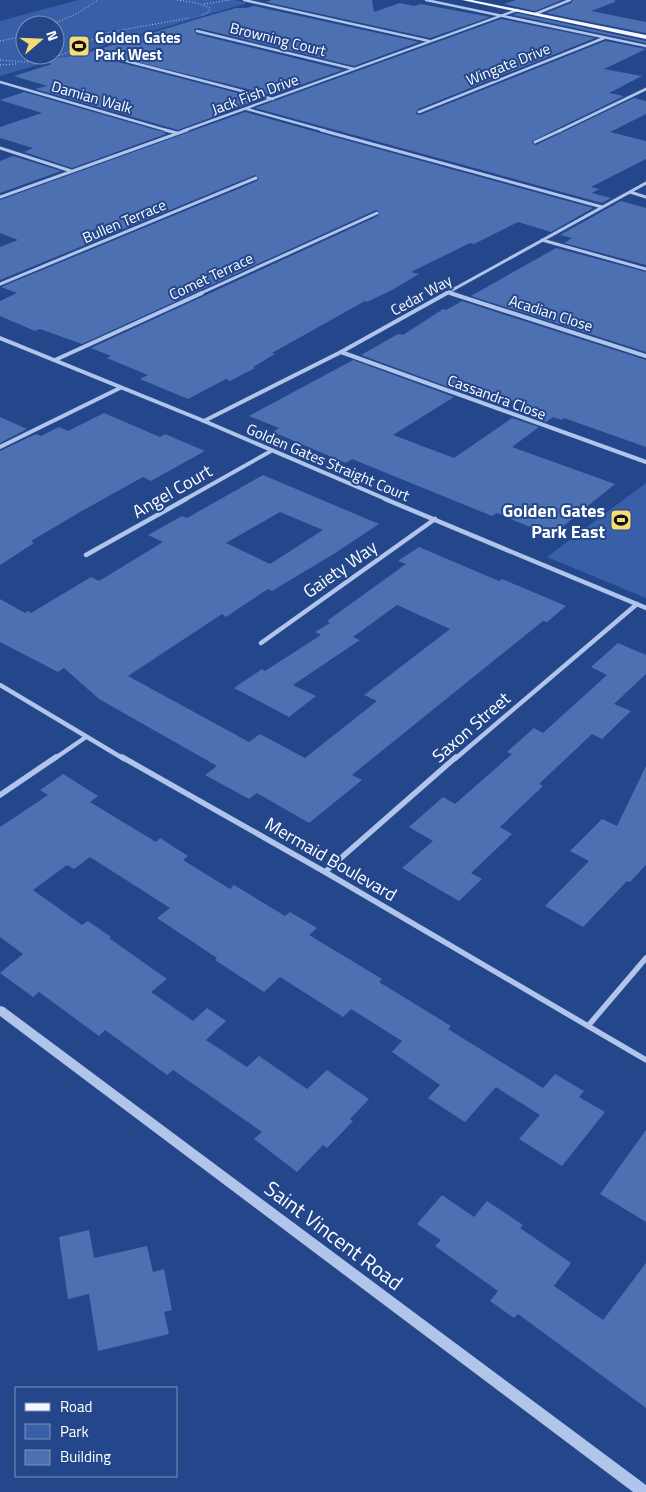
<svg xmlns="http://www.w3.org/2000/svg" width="646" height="1492" font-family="'Titillium Web',sans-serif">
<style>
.green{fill:#385fa8;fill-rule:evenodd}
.building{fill:#4c70b2;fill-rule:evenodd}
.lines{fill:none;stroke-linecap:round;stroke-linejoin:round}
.path{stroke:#b1c5ea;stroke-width:1;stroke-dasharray:1 2;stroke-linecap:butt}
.minor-far4{stroke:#b1c5ea;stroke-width:2.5}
.minor-far3{stroke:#b1c5ea;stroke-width:3}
.minor-far2{stroke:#b1c5ea;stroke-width:4}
.minor-far1{stroke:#b1c5ea;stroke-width:4.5}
.minor{stroke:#b1c5ea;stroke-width:5.5}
.tertiary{fill:#b1c5ea;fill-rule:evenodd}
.primary{fill:#f5f8fe;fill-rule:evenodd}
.labels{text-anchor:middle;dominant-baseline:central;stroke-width:4;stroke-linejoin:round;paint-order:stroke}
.far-poi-label{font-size:15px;font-weight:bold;fill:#fff;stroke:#24478b;text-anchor:start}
.far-street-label{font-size:15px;fill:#fff;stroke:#24478b}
.street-label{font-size:18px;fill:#fff;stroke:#24478b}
.poi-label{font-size:18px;font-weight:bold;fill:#fff;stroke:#24478b;text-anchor:end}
.near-street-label{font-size:21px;fill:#fff;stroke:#24478b}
</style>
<rect width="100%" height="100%" fill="#24478b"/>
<g class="green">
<path d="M78 0H234L247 3 0 76V21ZM25 25H55V55H25Z"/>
<polygon points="646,483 646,598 547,557"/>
</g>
<g class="building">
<polygon points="272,0 372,0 374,12 400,3 414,6 421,4 490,17 430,38 266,2"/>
<polygon points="516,0 562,0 535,11 504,4"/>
<polygon points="573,0 615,0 615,2 591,11 646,22 646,33 546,13 571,3"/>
<polygon points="254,6 419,42 354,66 198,28 194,29 196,34 343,70 272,95 109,55 108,57 110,60 261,99 178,130 35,89 47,86 14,76 52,64 41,61 83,54 204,17 236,8 246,8"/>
<polygon points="517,13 646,41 646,43 513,15"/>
<polygon points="501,19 595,38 418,109 416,114 420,115 605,41 646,49 604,69 642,76 609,93 624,96 532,141 533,144 536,145 634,98 646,101 646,114 610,132 646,141 646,159 591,187 599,189 592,193 611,198 602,203 255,108"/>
<polygon points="24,92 163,132 166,134 72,168 24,152 33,148 0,138 0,127 42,113 0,100"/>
<polygon points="245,112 320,133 593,208 551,232 518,222 474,244 470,243 411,272 419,274 392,290 367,302 365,301 272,353 275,354 253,367 255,368 230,381 226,379 188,399 140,379 148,375 107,358 111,356 91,348 378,216 379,211 376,210 82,344 40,329 35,331 0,316 0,301 17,293 1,287 257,181 259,178 255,175 0,280 0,247 18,240 0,233 0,200"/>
<polygon points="13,156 61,171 0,193 0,161"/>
<polygon points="621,201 646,208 646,265 564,243 572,238 560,235"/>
<polygon points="556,248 646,272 646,352 471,296"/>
<polygon points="462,301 646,360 646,447 564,418 562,420 553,417 546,422 519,412 527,406 471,386 462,392 361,355 398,334 403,335 443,309 446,310"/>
<polygon points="353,360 454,397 393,435 454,458 512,418 539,427 512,447 615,484 551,536 497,513 492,516 352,459 346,463 273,432 279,428 249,416"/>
<polygon points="104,413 160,437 165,434 205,451 151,481 143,477 80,512 31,541 34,543 0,565 0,451 36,434 41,436 59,427 68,431"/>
<polygon points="0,417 27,429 0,443"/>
<path d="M263 475 379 524 332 555 272 591 268 589 226 617 222 614 128 676 249 742 260 734 305 758 377 701 364 695 450 629 397 605 353 637 360 640 293 685 316 696 289 717 234 688 262 669 265 671 321 635 315 632 330 623 327 621 406 564 398 561 419 547 499 581 502 579 566 606 547 622 543 621 352 775 362 780 309 823 257 793 249 799 205 775 217 766 99 699 64 668 58 672 0 642V599L25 613 28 611 31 613 91 577 99 581 163 542 148 535 182 516 187 518ZM280 512 323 530 270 564 226 543Z"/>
<polygon points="618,643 646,655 646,674 614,704 631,711 602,739 592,734 539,784 543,786 500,827 512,834 471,873 482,879 459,901 402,868 433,841 409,827 443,797 455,804 512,754 507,752 534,728 543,733 607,675 591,667"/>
<polygon points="646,766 646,865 630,882 627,881 583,927 545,906 589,861 570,851 602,819 617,826"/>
<polygon points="63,774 98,796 90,802 156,842 160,838 188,856 183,860 230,889 234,885 285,916 290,912 317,928 309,935 382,979 379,982 451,1026 448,1029 543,1088 555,1074 584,1091 579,1097 605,1112 562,1166 519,1139 540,1115 496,1087 465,1122 428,1098 440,1085 392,1052 402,1041 351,1009 343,1017 280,977 264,992 215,960 217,958 157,918 170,908 90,857 74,869 67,865 33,890 82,925 88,921 111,937 109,938 167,979 151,992 193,1021 207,1008 226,1021 206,1040 247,1067 259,1056 307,1089 327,1070 369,1099 350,1119 353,1121 327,1148 323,1145 297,1172 254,1139 262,1132 173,1070 167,1075 105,1030 99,1036 39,992 33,997 0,973 23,954 0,937 0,827 48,795 40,790"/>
<polygon points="646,1130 646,1222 600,1194"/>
<polygon points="442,1195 474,1217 487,1201 523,1225 520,1228 571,1263 554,1286 603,1320 646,1263 646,1408 518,1314 514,1318 490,1301 498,1291 435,1246 441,1240 417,1224"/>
<polygon points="89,1230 94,1258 147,1246 153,1272 164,1269 172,1310 164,1312 169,1334 98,1351 89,1294 68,1299 59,1237"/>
</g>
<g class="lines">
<g class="path">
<polyline points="177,0 197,3 210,8 209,12 200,16"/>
<polyline points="204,4 230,0"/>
<polyline points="51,25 76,14 98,0"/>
<polyline points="0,41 25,36"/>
<polyline points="0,60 25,62 49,59 64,54 105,33 189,18"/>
<polyline points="0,65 16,64"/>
</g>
<g class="minor-far4">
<polyline points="244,0 429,41"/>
<polyline points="426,0 646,46"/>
<polyline points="535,14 570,0"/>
<polyline points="197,31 354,69"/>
<polyline points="111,57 273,99"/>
<polyline points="0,82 169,131"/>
<polyline points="247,109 326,131"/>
<polyline points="419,112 604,38"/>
<polyline points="183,131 517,10"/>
<polyline points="559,131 646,89"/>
</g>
<g class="minor-far3">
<polyline points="165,130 177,133"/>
<polyline points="321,130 602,207"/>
<polyline points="535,142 561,130"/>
<polyline points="0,148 71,171"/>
<polyline points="630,192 646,197"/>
<polyline points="0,197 187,130"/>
<polyline points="542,240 646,269"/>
<polyline points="0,284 256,178"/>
<polyline points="450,293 454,294"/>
<polyline points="199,294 377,213"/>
<polyline points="445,294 646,183"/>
</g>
<g class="minor-far2">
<polyline points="450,293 646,356"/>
<polyline points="0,338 204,421 388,500"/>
<polyline points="341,352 646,462"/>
<polyline points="55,360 202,293"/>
<polyline points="204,421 341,352 447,293"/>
<polyline points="0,447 120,388"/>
<polyline points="184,500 271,451"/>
</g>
<g class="minor-far1">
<polyline points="385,499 646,608"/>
<polyline points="86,555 186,499"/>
<polyline points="261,643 435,519"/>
<polyline points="0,685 124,759"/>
<polyline points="54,759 86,737"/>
<polyline points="455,759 637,604"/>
</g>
<g class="minor">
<polyline points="122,757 325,872 646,1060"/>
<polyline points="0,795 56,757"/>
<polyline points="325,872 456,757"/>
<polyline points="588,1026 646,958"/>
</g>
<polygon class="tertiary" points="0,1006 4,1007 646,1485 646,1492 633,1492 0,1016"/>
<polygon class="primary" points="462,0 472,0 646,35 646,39"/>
</g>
<defs>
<g id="stadium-square" transform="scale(1.125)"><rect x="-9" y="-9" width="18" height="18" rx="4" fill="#f5dc74" stroke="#24478b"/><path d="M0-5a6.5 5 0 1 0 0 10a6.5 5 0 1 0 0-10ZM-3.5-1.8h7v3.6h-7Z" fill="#111"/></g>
</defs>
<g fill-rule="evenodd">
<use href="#stadium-square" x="79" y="46"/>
<use href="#stadium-square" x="621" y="520"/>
</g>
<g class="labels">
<g class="far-poi-label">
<text x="95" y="37">Golden Gates<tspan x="95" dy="17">Park West</tspan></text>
</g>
<g class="far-street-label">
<text transform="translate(278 39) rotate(14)">Browning Court</text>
<text transform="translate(508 64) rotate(-22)">Wingate Drive</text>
<text transform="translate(255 94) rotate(-20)">Jack Fish Drive</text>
<text transform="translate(92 97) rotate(16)">Damian Walk</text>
<text transform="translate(124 221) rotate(-23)">Bullen Terrace</text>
<text transform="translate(211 276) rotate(-25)">Comet Terrace</text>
<text transform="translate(421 295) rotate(-29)">Cedar Way</text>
<text transform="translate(551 313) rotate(18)">Acadian Close</text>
<text transform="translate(497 397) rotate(20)">Cassandra Close</text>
<text transform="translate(328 462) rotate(23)">Golden Gates Straight Court</text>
</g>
<g class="street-label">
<text transform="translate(172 491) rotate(-30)">Angel Court</text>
<text transform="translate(340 569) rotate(-35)">Gaiety Way</text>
<text transform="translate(471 727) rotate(-41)">Saxon Street</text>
<text transform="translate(331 859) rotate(30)">Mermaid Boulevard</text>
</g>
<g class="poi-label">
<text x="605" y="510">Golden Gates<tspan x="605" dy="21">Park East</tspan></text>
</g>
<g class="near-street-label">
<text transform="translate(334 1235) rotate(37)">Saint Vincent Road</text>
</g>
</g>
<rect x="15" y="1387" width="162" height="90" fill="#24478b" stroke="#7c91b9"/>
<rect x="25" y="1403" width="25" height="8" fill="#f5f8fe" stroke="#7c91b9"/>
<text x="60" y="1412" font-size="15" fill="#ffffff">Road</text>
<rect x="25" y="1424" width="25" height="15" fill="#385fa8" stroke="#7c91b9"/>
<text x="60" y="1437" font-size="15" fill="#ffffff">Park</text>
<rect x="25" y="1450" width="25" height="15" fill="#4c70b2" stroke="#7c91b9"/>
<text x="60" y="1462" font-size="15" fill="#ffffff">Building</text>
<g transform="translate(40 40) rotate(71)"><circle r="24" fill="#24478b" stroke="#7c91b9"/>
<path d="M0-4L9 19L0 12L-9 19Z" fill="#f5dc74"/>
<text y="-8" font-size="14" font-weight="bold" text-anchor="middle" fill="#ffffff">N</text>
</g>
</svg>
